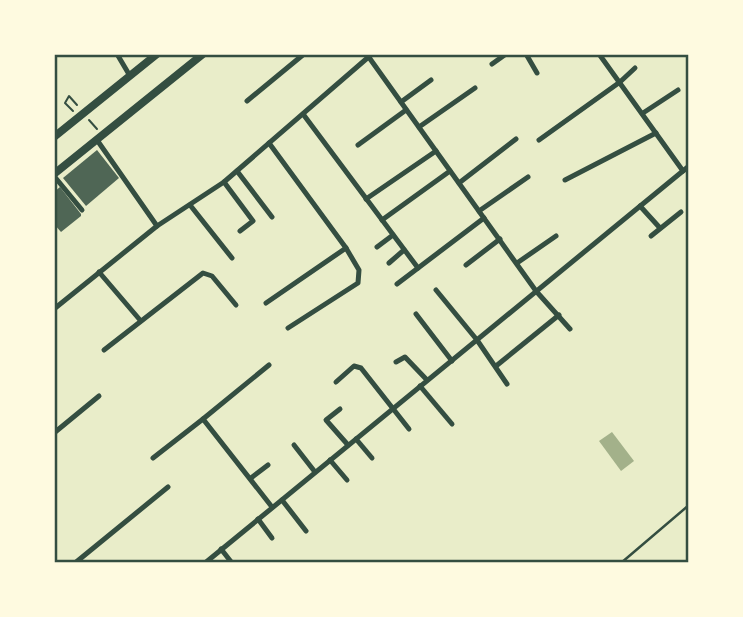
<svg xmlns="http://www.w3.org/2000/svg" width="743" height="617" font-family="'Archivo Narrow',sans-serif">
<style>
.water{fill:#a3b18a}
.building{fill:#4f6655}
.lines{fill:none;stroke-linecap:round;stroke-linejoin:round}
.path{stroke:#344e41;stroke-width:2}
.service{stroke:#344e41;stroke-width:2.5}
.minor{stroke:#344e41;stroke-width:5}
.primary{stroke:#344e41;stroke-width:8}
.neatline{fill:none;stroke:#344e41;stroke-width:2.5}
</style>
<rect width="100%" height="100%" fill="#e9edc9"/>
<polygon class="water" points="612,432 634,461 621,471 599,441"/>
<g class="building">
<polygon points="97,150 119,178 86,206 63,178"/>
<polygon points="60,187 81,214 81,216 61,232 54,224 54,192"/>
</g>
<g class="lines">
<g class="path">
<polyline points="73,111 65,103 69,96 77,105"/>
<polyline points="89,120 97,129"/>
</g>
<polyline class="service" points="621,563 689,505"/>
<g class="minor">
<polyline points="117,54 130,76"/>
<polyline points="526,54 537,73"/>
<polyline points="599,54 683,171"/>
<polyline points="368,56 536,291 570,329"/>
<polyline points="492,64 506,54"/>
<polyline points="247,101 304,54"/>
<polyline points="401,102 431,80"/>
<polyline points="643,113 678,90"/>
<polyline points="303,114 418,268"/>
<polyline points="419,127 475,88"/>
<polyline points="97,140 157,226"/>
<polyline points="539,140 620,82 635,68"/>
<polyline points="269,143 346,248 359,270 358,283 288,328"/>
<polyline points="358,145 406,110"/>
<polyline points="237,171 272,217"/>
<polyline points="54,176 82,210"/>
<polyline points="565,180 656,133"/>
<polyline points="224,182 253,221 240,231"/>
<polyline points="459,183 516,139"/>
<polyline points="366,199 436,151"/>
<polyline points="190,205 232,258"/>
<polyline points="640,206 660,228"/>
<polyline points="479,211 528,177"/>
<polyline points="382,220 450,171"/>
<polyline points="651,236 681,212"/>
<polyline points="377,247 393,235"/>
<polyline points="389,263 404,250"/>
<polyline points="517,263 556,236"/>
<polyline points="466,265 500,239"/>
<polyline points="99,272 140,320"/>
<polyline points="397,284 484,218"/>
<polyline points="436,290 477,340 507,384"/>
<polyline points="266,303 346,248"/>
<polyline points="54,309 157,226 224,182 372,54"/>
<polyline points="416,314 452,361"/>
<polyline points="104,350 203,273 212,276 236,305"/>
<polyline points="396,362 405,357 427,380"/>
<polyline points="496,366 559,315"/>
<polyline points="336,382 354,366 361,368 409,429"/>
<polyline points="420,386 452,424"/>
<polyline points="340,409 326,420 348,445"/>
<polyline points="203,419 269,365"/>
<polyline points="54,433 99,396"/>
<polyline points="356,439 372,458"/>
<polyline points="294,445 315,472"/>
<polyline points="153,458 203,419 272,507"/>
<polyline points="330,460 347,480"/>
<polyline points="251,478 268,465"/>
<polyline points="282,500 306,531"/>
<polyline points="258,519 272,538"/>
<polyline points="221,549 232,563"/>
<polyline points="75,563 168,487"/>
<polyline points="205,563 689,166"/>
</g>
<g class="primary">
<polyline points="54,137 157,54"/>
<polyline points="54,174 203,54"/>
</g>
</g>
<rect width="743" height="617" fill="none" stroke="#fefae0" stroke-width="112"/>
<rect x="56" y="56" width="631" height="505" class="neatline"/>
</svg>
